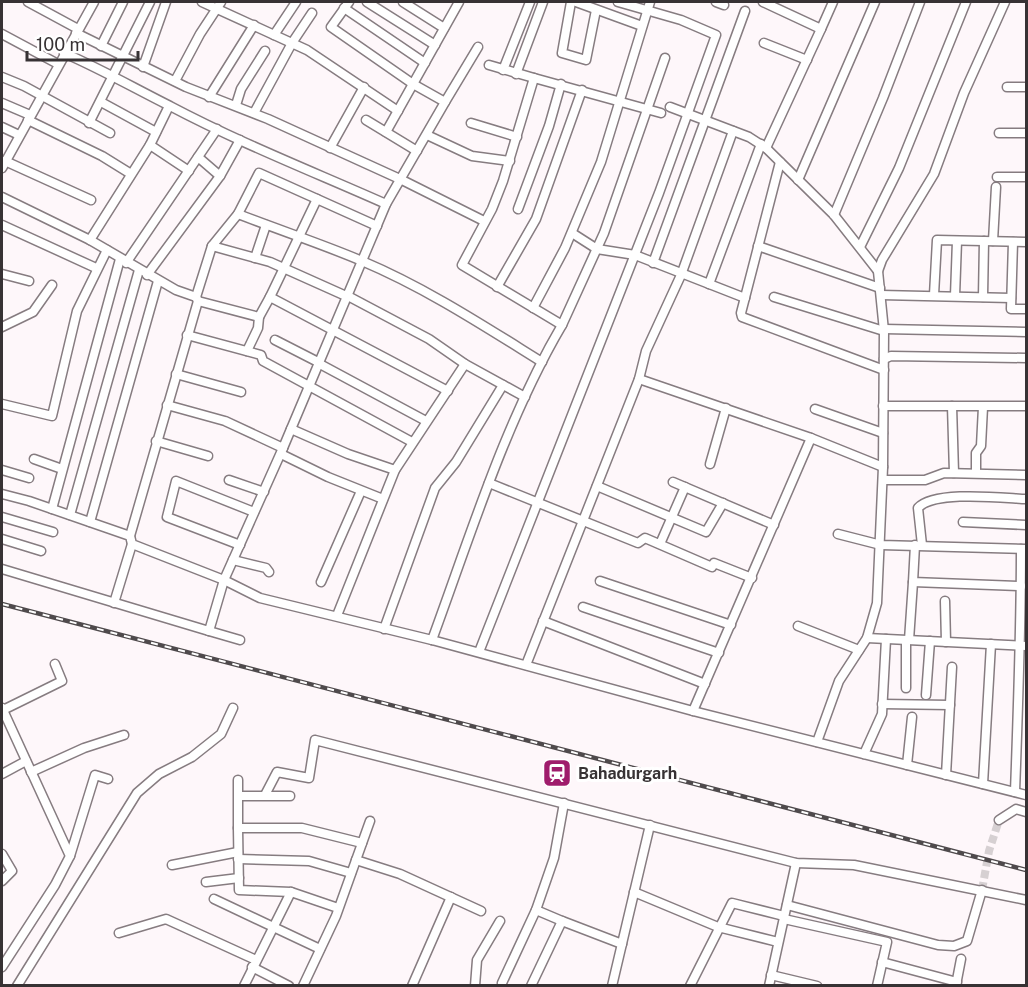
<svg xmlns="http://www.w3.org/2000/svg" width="1028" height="987" font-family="'Public Sans',sans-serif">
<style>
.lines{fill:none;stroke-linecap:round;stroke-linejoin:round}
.street-tunnel{stroke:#d6d0d2;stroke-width:8;stroke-dasharray:8 4;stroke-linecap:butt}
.street-casing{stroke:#867c80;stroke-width:11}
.street{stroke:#fff;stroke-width:8}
.rail-casing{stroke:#4f4a4c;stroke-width:4.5}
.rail{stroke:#fff;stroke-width:2;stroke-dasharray:7;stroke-linecap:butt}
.labels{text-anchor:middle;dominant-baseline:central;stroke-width:6;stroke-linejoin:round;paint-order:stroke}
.poi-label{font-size:16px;font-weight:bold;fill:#373234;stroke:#fff;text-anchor:start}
</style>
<rect width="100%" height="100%" fill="#fef7fa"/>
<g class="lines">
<polyline class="street-tunnel" points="982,890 989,851 999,820"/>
<g class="street-casing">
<g id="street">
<polyline points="28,2 78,29"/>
<polyline points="202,2 307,50 398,111"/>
<polyline points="367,2 435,45"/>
<polyline points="403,2 444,28"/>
<polyline points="571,2 562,53 586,60 596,10"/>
<polyline points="576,2 642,26"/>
<polyline points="716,2 724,5"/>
<polyline points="763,2 821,29 833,2"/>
<polyline points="344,8 425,63"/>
<polyline points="76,33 186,87 268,119 402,180 484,221"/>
<polyline points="2,34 58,64"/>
<polyline points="274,35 296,2"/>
<polyline points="764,43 807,60"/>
<polyline points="101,46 123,2"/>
<path d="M64 53C101 69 134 88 170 106 240 143 314 172 386 204"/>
<polyline points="143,67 166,2"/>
<polyline points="503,70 530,2"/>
<polyline points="516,74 543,2"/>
<polyline points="2,77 24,86 110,133"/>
<polyline points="534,78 661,113"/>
<polyline points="175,81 200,34 221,2"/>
<polyline points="1007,87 1026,87"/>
<polyline points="209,97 254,25"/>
<polyline points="101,102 156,132"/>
<polyline points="445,102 478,47"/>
<polyline points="2,103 30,115"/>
<polyline points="236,105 241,89 265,51"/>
<polyline points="670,107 749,137 766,148 834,215 878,271"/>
<polyline points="254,113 292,43 312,13"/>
<polyline points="28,120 102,156 131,174"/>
<polyline points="366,120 417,151"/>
<polyline points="89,123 150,2"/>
<polyline points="471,123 517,137"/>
<polyline points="2,127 19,135"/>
<polyline points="386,132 459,2"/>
<polyline points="999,133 1026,133"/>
<polyline points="427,135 472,156 510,161"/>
<polyline points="150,145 189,171"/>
<polyline points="330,148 364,87"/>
<polyline points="766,148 821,29"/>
<polyline points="198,157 220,176"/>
<polyline points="5,161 91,200"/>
<polyline points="780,162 741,313 742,317 884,370"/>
<polyline points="2,168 94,2"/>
<polyline points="997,177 1026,177"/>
<polyline points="798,180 875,2"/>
<polyline points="2,197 90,240 176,290 196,297 198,301 259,317 270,297 448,391"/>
<polyline points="518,209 549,126 561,84"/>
<path d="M238 214C279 230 322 244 362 261 426 288 484 326 542 362"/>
<polyline points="834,215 883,98 920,2"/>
<polyline points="2,225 96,268"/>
<polyline points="572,233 597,249 635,255 745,298"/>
<polyline points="90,240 150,145 169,106"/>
<polyline points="993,241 996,187"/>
<polyline points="1013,242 1011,309 1026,309"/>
<polyline points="212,246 270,262 346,296"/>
<polyline points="758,246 880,288"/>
<polyline points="860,247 899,168 966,2"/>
<polyline points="255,258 266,225"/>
<polyline points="126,263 217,129"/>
<polyline points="653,263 745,11"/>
<polyline points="2,274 29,281"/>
<polyline points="147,275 220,176 240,140"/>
<polyline points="709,284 761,144"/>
<polyline points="497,287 536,219 582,90"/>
<polyline points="346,295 429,339 465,364 525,397"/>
<polyline points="881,295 1011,298"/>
<polyline points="934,295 937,240 1026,242"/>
<polyline points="955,296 957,241"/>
<polyline points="196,297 212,246 238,214 259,173 377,226"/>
<polyline points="270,297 317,199"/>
<polyline points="774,297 884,331"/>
<polyline points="983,297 984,241"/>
<polyline points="533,308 565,248 601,162 650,2"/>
<polyline points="562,325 604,233 665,58"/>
<polyline points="2,327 33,312 52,285"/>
<polyline points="884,329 1026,332"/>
<polyline points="187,335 261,355 263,361 412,442"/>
<polyline points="275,340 318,362"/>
<polyline points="247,351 258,328 259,317"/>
<polyline points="884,359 891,356 1026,358"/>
<polyline points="318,363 426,421"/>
<polyline points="176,374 241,392"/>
<polyline points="639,379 811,438 883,467"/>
<polyline points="2,404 52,416 77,311 107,250"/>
<polyline points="167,405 225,421 283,448 386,204 445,102 413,84 331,27 349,2"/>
<polyline points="883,406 1026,406"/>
<polyline points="952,406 954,473"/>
<polyline points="815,409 883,433"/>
<polyline points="291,429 348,454 395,470"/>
<polyline points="156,441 208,456"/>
<polyline points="281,454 328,477 383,499"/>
<polyline points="34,459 62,469"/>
<polyline points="710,464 726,408"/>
<polyline points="2,470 29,478"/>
<polyline points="976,473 976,453 981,446 983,407"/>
<polyline points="229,480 264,492"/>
<polyline points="883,480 925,480 944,473 1026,475"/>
<polyline points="673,482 774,525"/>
<polyline points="489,483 638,543 645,538 712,567 714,563 752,578"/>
<polyline points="597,486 706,532 723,503"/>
<polyline points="2,494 29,501 130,536 132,544 224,580 260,598 432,640 693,711 1026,795"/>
<polyline points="52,509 120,259"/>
<polyline points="70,515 139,270"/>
<polyline points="2,517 53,532"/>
<polyline points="90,522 158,281"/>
<polyline points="963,522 1026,525"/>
<polyline points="838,534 881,545 1026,549"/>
<polyline points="130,536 198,301"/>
<polyline points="2,539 41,551"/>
<polyline points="660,544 685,487"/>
<polyline points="240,545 167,517 176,481 254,512"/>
<polyline points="915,545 913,582 1021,586"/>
<path d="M922 545 918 508C934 490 1003 498 1026 499"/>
<polyline points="233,560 266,568 269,572"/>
<polyline points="2,569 209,631 224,580 283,448"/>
<polyline points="600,581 731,625"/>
<polyline points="321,582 361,491"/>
<polyline points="945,601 946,642"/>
<polyline points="114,603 132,544"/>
<polyline points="583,607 719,653"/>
<polyline points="338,613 395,470 465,364"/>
<polyline points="543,621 705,684"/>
<polyline points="798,626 859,650"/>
<polyline points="384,629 435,488 456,462 503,385"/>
<polyline points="209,631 240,640"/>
<polyline points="867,638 1026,646"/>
<path d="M432 640C471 534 505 422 562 325L462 265 492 209 503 181 534 78 489 65"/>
<polyline points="909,640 913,582"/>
<polyline points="479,652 659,193 716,35 681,20 618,2"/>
<polyline points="526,665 639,379 646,351 681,275 733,131"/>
<polyline points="906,688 906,640"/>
<polyline points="926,695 930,641"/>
<polyline points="882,704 950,705"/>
<polyline points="2,708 70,856 55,885 2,967"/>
<polyline points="3,710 62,681 55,664"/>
<polyline points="693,711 811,438"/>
<polyline points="817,742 839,681 867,638 877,603 883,467 884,331 878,271 882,260 934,174 964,93 1005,2"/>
<polyline points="864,754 882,714 886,639"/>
<polyline points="907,765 912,717"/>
<polyline points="31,772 84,748 124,735"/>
<polyline points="2,774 26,761"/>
<polyline points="946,775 952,667"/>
<polyline points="983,784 991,644"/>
<path d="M1015 792C1018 711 1021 630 1021 549"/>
<polyline points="265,795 277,772 309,778 315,740 796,863 854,865 1026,900"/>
<polyline points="239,796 290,796"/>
<polyline points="999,820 1016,809 1026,812"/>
<polyline points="238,828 238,780"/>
<polyline points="2,854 12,871 2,881"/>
<polyline points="70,856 95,775 108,779"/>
<polyline points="238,859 309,861 351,873"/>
<polyline points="356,860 400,874 481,911"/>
<polyline points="172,865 238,852"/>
<polyline points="206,882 239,878"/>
<polyline points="634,892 718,927 778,942"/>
<polyline points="214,899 320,949"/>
<polyline points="787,905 938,945 954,946 967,941 982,890"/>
<polyline points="338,908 291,892 239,890 238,828 302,828 362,843"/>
<polyline points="536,910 562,921"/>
<polyline points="784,919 887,942 877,986"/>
<polyline points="119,933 166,919 256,960"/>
<polyline points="882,962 957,982"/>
<polyline points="252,967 289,986"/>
<polyline points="771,975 817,986"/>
<polyline points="502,983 536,910 554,858 564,803"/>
<polyline points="956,985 961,959"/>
<polyline points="17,986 137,793 159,774 192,757 221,734 233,708"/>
<polyline points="244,986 291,892"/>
<polyline points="303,986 336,916 370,821"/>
<polyline points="412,986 451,897"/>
<polyline points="475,986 477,960 500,921"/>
<polyline points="531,986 562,921 622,944"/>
<polyline points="612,986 650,825"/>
<polyline points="690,986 732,903 784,916"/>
<polyline points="769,986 796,863"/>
</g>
</g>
<use href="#street" class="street"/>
<g class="rail-casing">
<polyline id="rail" points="2,604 1026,870"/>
</g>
<use href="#rail" class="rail"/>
</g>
<defs>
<g id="station-square" transform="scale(1.5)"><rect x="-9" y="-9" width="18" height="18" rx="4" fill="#9f1c6c" stroke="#fff"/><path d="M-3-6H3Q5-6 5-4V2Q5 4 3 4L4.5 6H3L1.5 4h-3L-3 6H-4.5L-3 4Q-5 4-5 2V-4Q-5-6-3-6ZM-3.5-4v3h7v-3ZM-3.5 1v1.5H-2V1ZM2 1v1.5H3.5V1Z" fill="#fff"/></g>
</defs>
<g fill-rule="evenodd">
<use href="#station-square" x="557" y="773"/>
</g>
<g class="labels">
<g class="poi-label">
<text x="578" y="773">Bahadurgarh</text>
</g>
</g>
<rect width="1028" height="987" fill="none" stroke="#373234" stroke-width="6"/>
<path d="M27 51v9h111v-9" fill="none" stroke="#373234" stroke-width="3"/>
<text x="36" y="51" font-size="18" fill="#373234" stroke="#ffffff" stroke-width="4.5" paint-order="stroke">100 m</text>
</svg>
